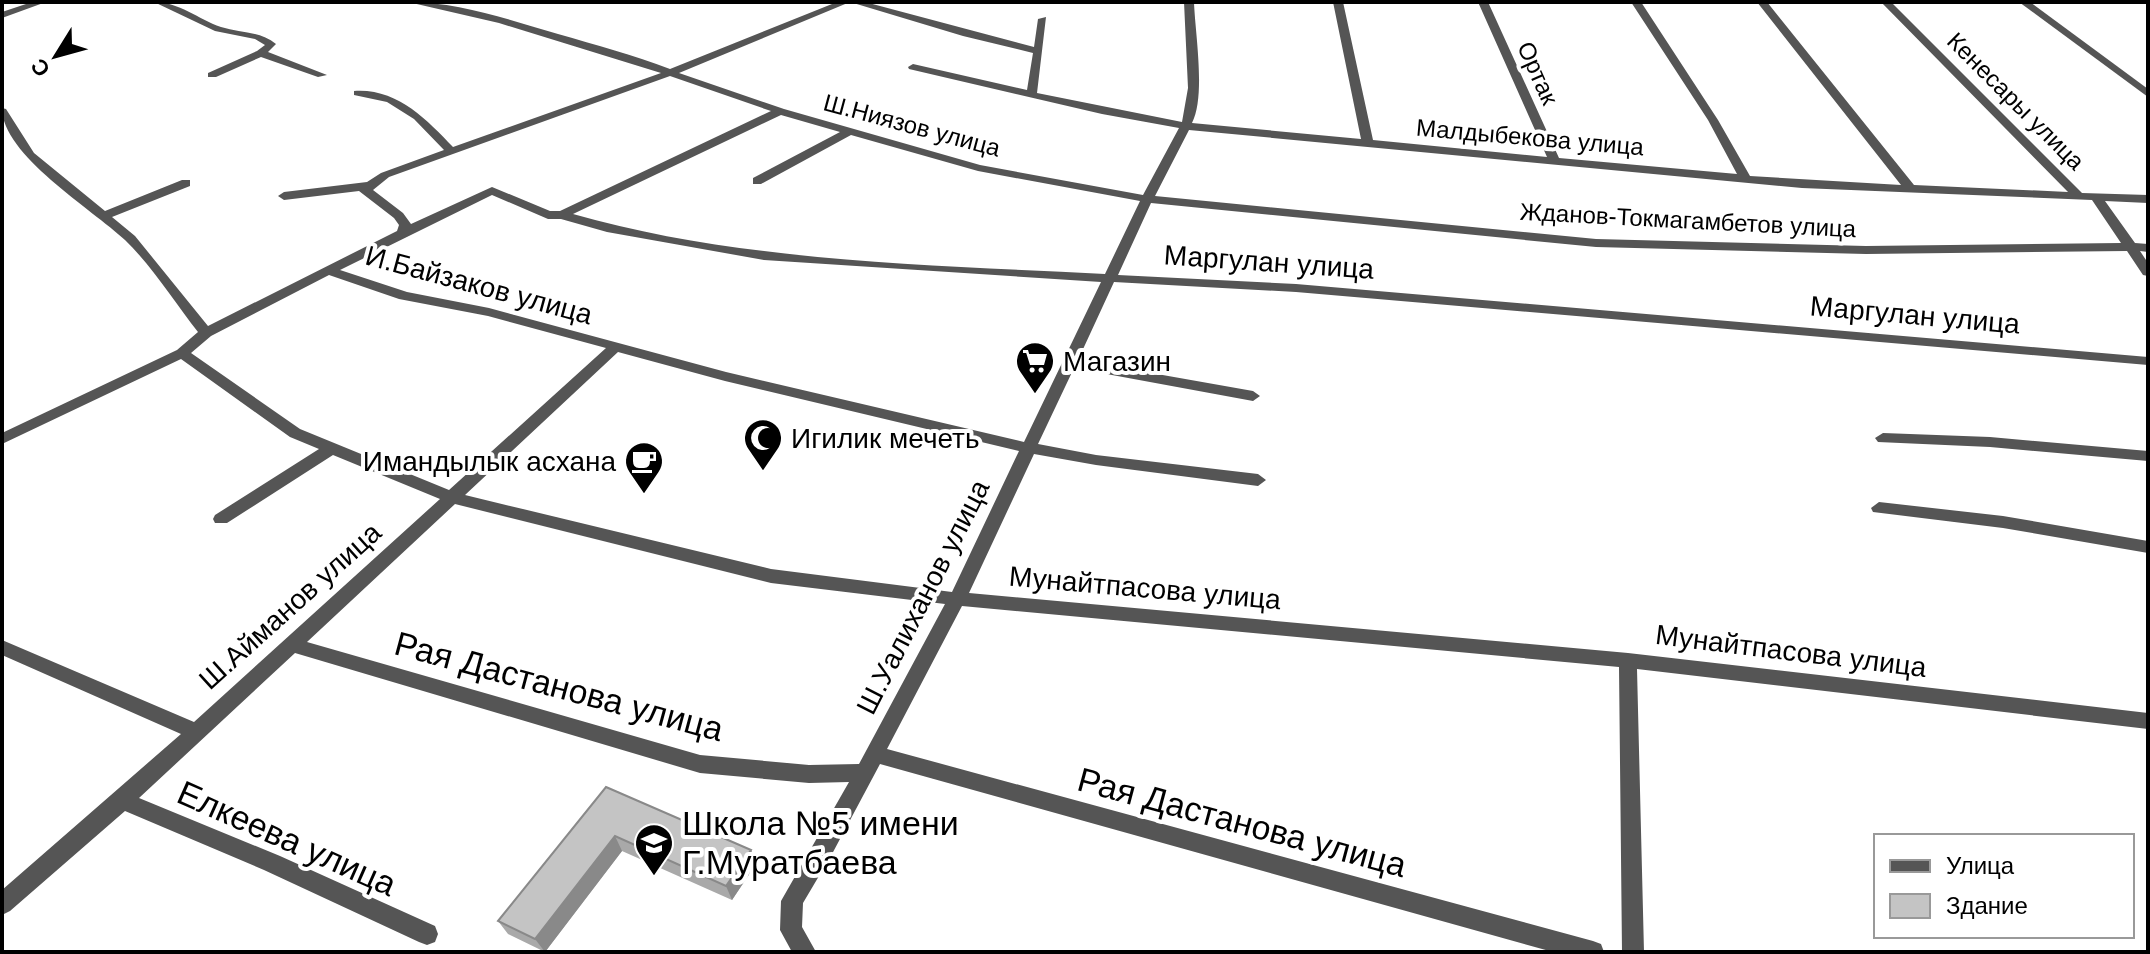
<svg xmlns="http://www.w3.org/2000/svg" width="2150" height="954" font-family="Helvetica,sans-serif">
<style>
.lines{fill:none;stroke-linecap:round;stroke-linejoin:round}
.minor{fill:#555;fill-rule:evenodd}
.wall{fill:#a9a9a9}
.shaded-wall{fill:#898989}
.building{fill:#c4c4c4;stroke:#898989;stroke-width:2}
.labels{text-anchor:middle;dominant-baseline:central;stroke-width:8;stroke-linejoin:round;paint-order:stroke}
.far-street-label{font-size:24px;fill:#000;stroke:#fff}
.street-label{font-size:28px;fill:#000;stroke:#fff}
.poi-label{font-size:28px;fill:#000;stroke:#fff;text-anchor:start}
.near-street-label{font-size:34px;fill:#000;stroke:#fff}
.near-poi-label{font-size:34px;fill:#000;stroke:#fff;text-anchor:start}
</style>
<rect width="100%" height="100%" fill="#fff"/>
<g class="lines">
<g class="minor">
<polygon points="32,2 46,2 2,18 2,12"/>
<path d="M154 2C179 2 198 19 221 27 240 33 260 31 276 44L268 52 327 75 318 77 261 57 216 77H208V73L257 51 265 45 255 39 215 31Z"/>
<path d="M408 2C459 2 510 20 558 34 596 45 634 55 670 69L837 2H850L679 73 784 109 980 165 1143 195 1179 128 1102 114 909 69 908 67 913 64 1027 90 1033 53 963 36 850 2H865L1034 47 1038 19 1046 17 1037 93 1182 122 1188 88 1184 2H1194C1195 33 1206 96 1192 123L1361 139 1333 2H1343L1373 140 1547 157 1478 2H1488L1559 158 1737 174 1708 120 1631 2H1641L1718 120 1750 176 1901 185 1757 2H1767L1914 185 2068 192 1881 2H1891L2082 193 2148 195V203L2105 201 2135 243 2148 244V252L2140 251 2148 263V276L2143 275 2127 251 1866 254 1596 247 1151 203 1118 275 1296 284 2148 357V365L1296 292 1114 282 1078 360 1253 391 1260 396 1253 401 1074 368 1038 444 1096 455 1258 474 1266 480 1258 486 1096 465 1034 454 969 593 1628 653 2148 713V729L1637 669 1644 952H1622L1619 667 962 606 887 749 1593 941 1601 944 1604 952H1553L880 764 832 854 803 903 802 927 816 952H792L780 930 781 901 849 782 809 783 700 773 295 653 139 798 280 856 435 926 438 934 435 942 427 945 419 942 264 870 125 811 10 911 2 915V890L181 734 2 655V640L194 722 440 499 333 455 227 523H215L213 519 215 515 319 449 290 437 181 359 2 444V433L177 350 198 332C175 303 152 266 125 240 92 209 2 155 2 108L6 109 34 153 105 211 182 180H190V186L112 217 135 236 208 326 397 231 399 225 394 218 359 191 284 200 278 196 284 192 367 182 381 173 444 150 414 119 387 102 354 95V91C397 88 426 119 453 147L661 73 499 23ZM670 76 771 111 560 211H550L492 187 411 224 403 213 373 190 389 177ZM781 115 840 132 753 178V184H761L851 135 978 171 1140 201 1105 274C931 265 740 262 573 214ZM1189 130 1802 188 2092 200 2121 243 1866 246 1596 239 1155 196ZM492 195 548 219H561L607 232 764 260 1101 282 1024 442 726 372 489 308 407 292 340 270ZM329 275 399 299 488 316 606 348 449 490 300 429 191 353 211 336ZM618 352 725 381 1019 451 952 592 771 569 465 495ZM455 504 771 583 945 604 859 764 809 765 700 755 307 642Z"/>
<polygon points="2019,2 2030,2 2148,89 2148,97"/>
<polygon points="1883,433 1990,437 2148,451 2148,461 1990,447 1878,442 1875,438"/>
<polygon points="1879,502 2003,516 2148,541 2148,553 2003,528 1873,512 1871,508"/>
</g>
</g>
<polygon class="wall" points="606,787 751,850 756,864 732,900 622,851 545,952 508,934 498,921"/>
<g class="shaded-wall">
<polygon points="615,836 622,851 545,952 535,939"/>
<polygon points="751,850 756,864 732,900 726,886"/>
</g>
<polygon class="building" points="606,787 751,850 726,886 615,836 535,939 498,921"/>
<defs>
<g id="supermarket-pin" transform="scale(2)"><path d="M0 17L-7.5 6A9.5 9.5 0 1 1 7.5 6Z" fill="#000" stroke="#fff"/><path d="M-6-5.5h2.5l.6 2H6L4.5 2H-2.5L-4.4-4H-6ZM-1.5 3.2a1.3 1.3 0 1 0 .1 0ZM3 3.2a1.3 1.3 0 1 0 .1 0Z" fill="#fff"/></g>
<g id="mosque-pin" transform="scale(2)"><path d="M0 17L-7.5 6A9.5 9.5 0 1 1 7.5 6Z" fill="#000" stroke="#fff"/><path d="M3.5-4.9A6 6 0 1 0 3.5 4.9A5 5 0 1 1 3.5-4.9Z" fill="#fff"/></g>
<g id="cafe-pin" transform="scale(2)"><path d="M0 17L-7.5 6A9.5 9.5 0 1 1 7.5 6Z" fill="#000" stroke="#fff"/><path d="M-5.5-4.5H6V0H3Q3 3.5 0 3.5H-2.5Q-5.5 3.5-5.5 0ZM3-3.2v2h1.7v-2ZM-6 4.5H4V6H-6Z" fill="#fff"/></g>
<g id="school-pin" transform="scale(2)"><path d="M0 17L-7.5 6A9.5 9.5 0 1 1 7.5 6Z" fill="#000" stroke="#fff"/><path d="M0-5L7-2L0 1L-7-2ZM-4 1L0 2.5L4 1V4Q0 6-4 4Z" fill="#fff"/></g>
</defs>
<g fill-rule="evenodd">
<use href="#supermarket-pin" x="1035" y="361"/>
<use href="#mosque-pin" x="763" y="438"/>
<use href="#cafe-pin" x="644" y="461"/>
<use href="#school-pin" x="654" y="843"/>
</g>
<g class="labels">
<g class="far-street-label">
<text transform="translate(1538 73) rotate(66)">Ортак</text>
<text transform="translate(2016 101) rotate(45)">Кенесары улица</text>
<text transform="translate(912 125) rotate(15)">Ш.Ниязов улица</text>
<text transform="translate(1530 137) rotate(5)">Малдыбекова улица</text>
<text transform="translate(1688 220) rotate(3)">Жданов-Токмагамбетов улица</text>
</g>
<g class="street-label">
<text transform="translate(1269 262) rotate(4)">Маргулан улица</text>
<text transform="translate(479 285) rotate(15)">И.Байзаков улица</text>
<text transform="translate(1915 315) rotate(5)">Маргулан улица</text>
<text transform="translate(1145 588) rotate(5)">Мунайтпасова улица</text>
<text transform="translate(923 597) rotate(-63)">Ш.Уалиханов улица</text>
<text transform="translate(290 606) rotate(-42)">Ш.Айманов улица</text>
<text transform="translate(1791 651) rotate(7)">Мунайтпасова улица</text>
</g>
<g class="poi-label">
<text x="1063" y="361">Магазин</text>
<text x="791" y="438">Игилик мечеть</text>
<text x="616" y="461" text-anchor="end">Имандылык асхана</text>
</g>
<g class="near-street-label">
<text transform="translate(559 686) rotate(15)">Рая Дастанова улица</text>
<text transform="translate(1242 822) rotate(15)">Рая Дастанова улица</text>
<text transform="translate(287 838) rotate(24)">Елкеева улица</text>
</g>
<g class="near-poi-label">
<text x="682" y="823">Школа №5 имени<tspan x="682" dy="39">Г.Муратбаева</tspan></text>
</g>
</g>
<rect width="2150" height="954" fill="none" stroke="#000000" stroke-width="8"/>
<rect x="1874" y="834" width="260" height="104" fill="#ffffff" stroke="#999999" stroke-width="2"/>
<rect x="1890" y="860" width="40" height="12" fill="#555555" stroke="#999999" stroke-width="2"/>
<text x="1946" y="874" font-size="24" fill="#000000">Улица</text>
<rect x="1890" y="894" width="40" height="24" fill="#c4c4c4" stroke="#999999" stroke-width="2"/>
<text x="1946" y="914" font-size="24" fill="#000000">Здание</text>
<g transform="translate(56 56) rotate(233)" stroke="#ffffff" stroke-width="6" paint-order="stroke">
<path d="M0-6L14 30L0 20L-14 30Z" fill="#000000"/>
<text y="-12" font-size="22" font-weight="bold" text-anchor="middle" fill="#000000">С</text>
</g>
</svg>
